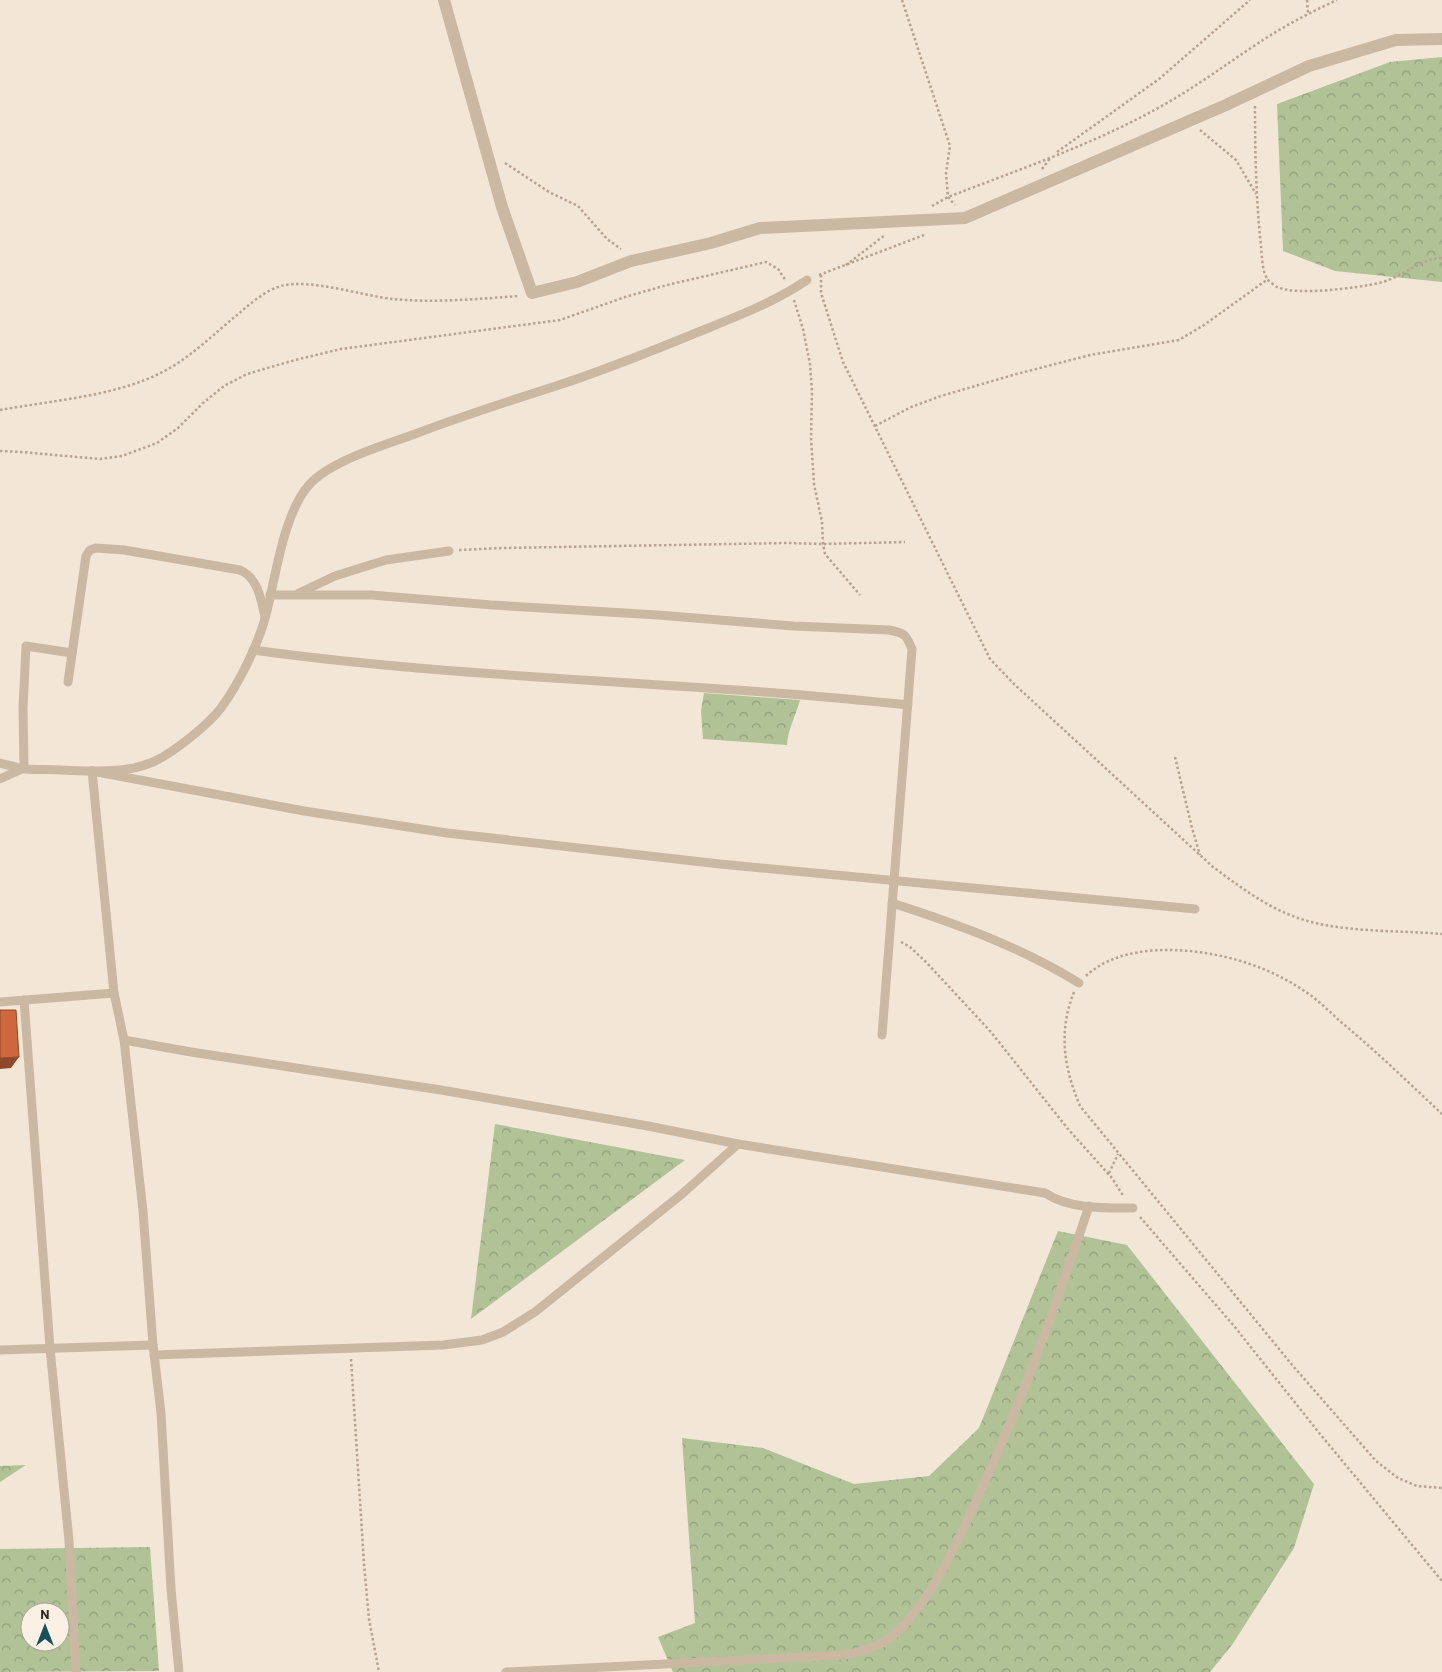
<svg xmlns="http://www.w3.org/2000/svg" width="1442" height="1672" font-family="Barlow,sans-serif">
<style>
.forest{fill:url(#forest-crowns);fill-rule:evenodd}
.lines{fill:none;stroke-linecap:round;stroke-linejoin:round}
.path{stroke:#b6a28d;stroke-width:2.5;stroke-dasharray:2.5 2.5;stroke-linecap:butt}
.lane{stroke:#cbb8a3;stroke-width:9}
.street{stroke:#cbb8a3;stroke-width:12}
.shaded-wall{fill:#8f492a}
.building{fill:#cc683c;stroke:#8f492a}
</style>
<defs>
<pattern id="forest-crowns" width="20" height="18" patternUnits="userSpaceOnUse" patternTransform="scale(1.25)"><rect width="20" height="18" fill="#b1c297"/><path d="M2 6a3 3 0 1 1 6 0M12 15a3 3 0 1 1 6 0" fill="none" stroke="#919e7b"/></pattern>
</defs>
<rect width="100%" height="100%" fill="#f2e7d7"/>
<g class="forest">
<polygon points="1442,57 1442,282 1335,271 1283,251 1277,104 1390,62"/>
<path d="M704 693 800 700C796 715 788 729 787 745L703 739 701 711Z"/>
<polygon points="495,1124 685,1160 471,1319"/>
<polygon points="1058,1231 1127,1245 1314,1484 1294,1548 1232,1645 1210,1672 673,1672 658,1637 695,1623 682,1438 763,1448 854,1484 929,1476 979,1428"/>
<polygon points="26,1465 0,1482 0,1466"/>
<path d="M150 1547 159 1671 0 1672V1549ZM30 1612H60V1642H30Z"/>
</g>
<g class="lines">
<g class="path">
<polyline points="902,0 950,146 946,173 948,197 955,205"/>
<polyline points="1307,0 1308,13"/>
<path d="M1255 106C1255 153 1256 200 1261 246 1262 256 1262 272 1268 280 1270 282 1275 286 1277 287 1297 296 1357 288 1379 283 1401 278 1419 259 1442 258"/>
<polyline points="1200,130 1236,160 1256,194"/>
<polyline points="1057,152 1159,79 1250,0"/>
<polyline points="505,163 549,192 578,206 607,239 621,249"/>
<polyline points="1042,169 1051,157"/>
<path d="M932 206 948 197C1023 168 1103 141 1172 100 1201 83 1228 63 1257 44 1282 27 1309 13 1337 0"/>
<polyline points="846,265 885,235"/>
<polyline points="819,275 924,235"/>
<path d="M821 275V293L843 362 990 659 1014 684 1213 867C1239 886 1266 907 1298 918 1341 933 1397 930 1442 934"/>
<polyline points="794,300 803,329 810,364 812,391 811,438 814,484 822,522 823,544 825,554 860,595"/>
<path d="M0 410C54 400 121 396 168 369 192 356 216 332 237 315 250 304 264 291 281 286 310 278 362 296 393 299 431 303 480 299 518 296"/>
<polyline points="875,426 911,407 941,396 1013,375 1090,355 1179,340 1204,325 1268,279"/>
<polyline points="0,451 21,452 100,459 122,456 157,443 178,428 203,403 224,386 247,374 295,360 341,349 560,320 625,297 667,285 766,262 778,269 786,281"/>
<polyline points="459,550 502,548 788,543 823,544 905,542"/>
<polyline points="1175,757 1192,828 1200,855"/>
<polyline points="901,942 910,947 926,962 991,1032 1068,1129 1112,1178 1124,1197"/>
<path d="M1086 976C1107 956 1139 950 1167 950 1214 950 1264 964 1303 990 1317 999 1329 1011 1341 1022 1376 1051 1409 1083 1442 1114"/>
<path d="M1074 992C1058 1032 1064 1068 1080 1106L1293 1366 1376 1461 1398 1478 1417 1486 1442 1488"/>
<polyline points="1109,1173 1118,1154"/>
<polyline points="1140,1217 1234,1326 1320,1434 1442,1581"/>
<polyline points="351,1359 364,1564 369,1619 379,1672"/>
</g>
<g class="lane">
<polyline points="299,593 335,576 386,560 449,551"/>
<path d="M270 595H371L492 605 658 615 793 626 889 630C904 633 906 634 912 649L882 1035"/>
<path d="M253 650C470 680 690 681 908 705"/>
<path d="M68 682 86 556 90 550 96 548 124 550 240 570C258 578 261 599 265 617"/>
<path d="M0 763C8 765 17 768 25 769 37 770 49 769 61 770 91 771 125 774 153 762 173 753 208 725 221 708 240 682 260 641 267 611 276 574 284 513 309 485 330 461 385 445 415 434 462 416 509 401 556 386 602 371 647 353 691 335 730 319 772 304 807 280"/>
<polyline points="92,771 304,811 447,833 720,864 1195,909"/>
<polyline points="92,771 114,993 124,1040 143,1211 153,1345 161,1413 171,1589 179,1672"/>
<polyline points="0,779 24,768 23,708 26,646 72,653"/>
<path d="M892 903C957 924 1021 947 1079 983"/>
<polyline points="24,1000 50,1348 69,1541 76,1672"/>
<polyline points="0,1002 114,993"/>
<path d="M124 1040 191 1052 441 1090 648 1126 738 1144 1045 1193C1069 1209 1104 1208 1133 1208"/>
<polyline points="0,1350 153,1345"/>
<polyline points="154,1355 443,1345 482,1340 503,1332 535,1312 682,1194 738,1144"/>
<path d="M506 1672 844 1655C864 1651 883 1646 898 1631 933 1597 954 1549 974 1506 1019 1409 1055 1308 1089 1206"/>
</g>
<polyline class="street" points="444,0 502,207 532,293 577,282 631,261 711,243 760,228 965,218 1226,105 1309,66 1396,40 1442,39"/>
</g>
<polygon class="shaded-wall" points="19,1057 11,1068 0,1069 0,1058"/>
<polygon class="building" points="0,1010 16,1010 19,1057 0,1058"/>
<g transform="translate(45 1627)"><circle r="24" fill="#faf1e4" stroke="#aba298"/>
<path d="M0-4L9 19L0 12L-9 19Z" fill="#195058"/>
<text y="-8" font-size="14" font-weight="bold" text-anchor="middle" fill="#352b26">N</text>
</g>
</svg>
